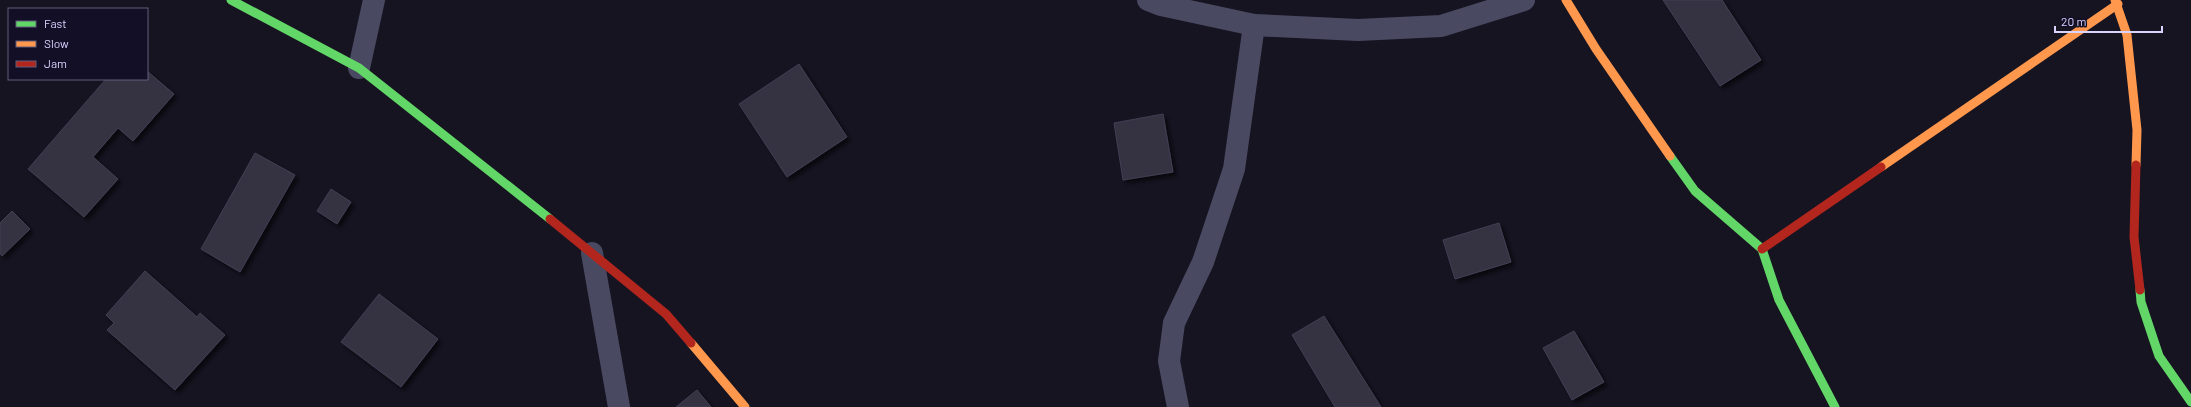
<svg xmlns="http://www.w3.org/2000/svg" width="2191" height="407" font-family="Barlow,sans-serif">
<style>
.building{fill:#343243;stroke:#433f54;filter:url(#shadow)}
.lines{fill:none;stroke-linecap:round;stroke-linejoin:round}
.street{stroke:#4a4962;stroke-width:22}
.fast{stroke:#63d668;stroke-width:9}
.slow{stroke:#ff974d;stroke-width:9}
.jam{stroke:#b3261e;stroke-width:9}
</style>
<defs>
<filter id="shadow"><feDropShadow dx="3.5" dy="3.5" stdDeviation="2" flood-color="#0009"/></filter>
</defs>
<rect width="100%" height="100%" fill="#161421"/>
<g class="building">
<polygon points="1663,0 1722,0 1761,60 1720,86"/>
<polygon points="799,64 847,137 787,177 739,104"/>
<polygon points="147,71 174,94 133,141 118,128 93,157 118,179 84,217 28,169 106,79 147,79"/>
<polygon points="1163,114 1173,172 1123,180 1114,123"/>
<polygon points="255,153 295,175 240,272 201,249"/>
<polygon points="331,189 351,202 337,224 317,211"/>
<polygon points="12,211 30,229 2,256 0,253 0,223"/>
<polygon points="1499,223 1511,262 1455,279 1443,240"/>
<polygon points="145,271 197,317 200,313 225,335 175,390 107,330 114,323 106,315"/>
<polygon points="379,294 438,339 401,387 341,342"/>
<polygon points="1324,316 1381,407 1335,407 1292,335"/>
<polygon points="1574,331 1604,382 1572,400 1543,348"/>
<polygon points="697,390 711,407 676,407"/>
</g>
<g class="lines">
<g class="street">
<polyline points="1148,0 1161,5 1254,25 1358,30 1441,26 1524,0"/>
<polyline points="359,68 374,0"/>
<polyline points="592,253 619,407"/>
<polyline points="1178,407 1169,361 1174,323 1203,262 1234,169 1254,25"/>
</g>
<g class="fast">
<polyline points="231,0 359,68 550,219"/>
<polyline points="1670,156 1695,191 1762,249 1779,300 1835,407"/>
<polyline points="2140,290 2141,302 2159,356 2191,402"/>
</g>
<g class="slow">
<polyline points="1566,0 1596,49 1670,156"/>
<polyline points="2115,0 2127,35 2137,130 2136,165"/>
<polyline points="1881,167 2118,4"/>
<polyline points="691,343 745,407"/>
</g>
<g class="jam">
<polyline points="2136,165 2134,237 2140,290"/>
<polyline points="550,219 666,314 691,343"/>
<polyline points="1762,249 1881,167"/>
</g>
</g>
<rect x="8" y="8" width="140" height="72" fill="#130f26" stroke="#625e7d"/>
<rect x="16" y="21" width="20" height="6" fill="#63d668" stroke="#625e7d"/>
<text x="44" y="28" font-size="12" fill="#d9d4ff">Fast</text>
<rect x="16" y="41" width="20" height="6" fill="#ff974d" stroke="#625e7d"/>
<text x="44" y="48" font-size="12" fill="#d9d4ff">Slow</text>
<rect x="16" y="61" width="20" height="6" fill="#b3261e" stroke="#625e7d"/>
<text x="44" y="68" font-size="12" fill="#d9d4ff">Jam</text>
<path d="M2055 26v6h107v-6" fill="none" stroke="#d9d4ff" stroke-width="2"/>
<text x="2061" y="26" font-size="12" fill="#d9d4ff" stroke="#130f26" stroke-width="3" paint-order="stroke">20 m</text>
</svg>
